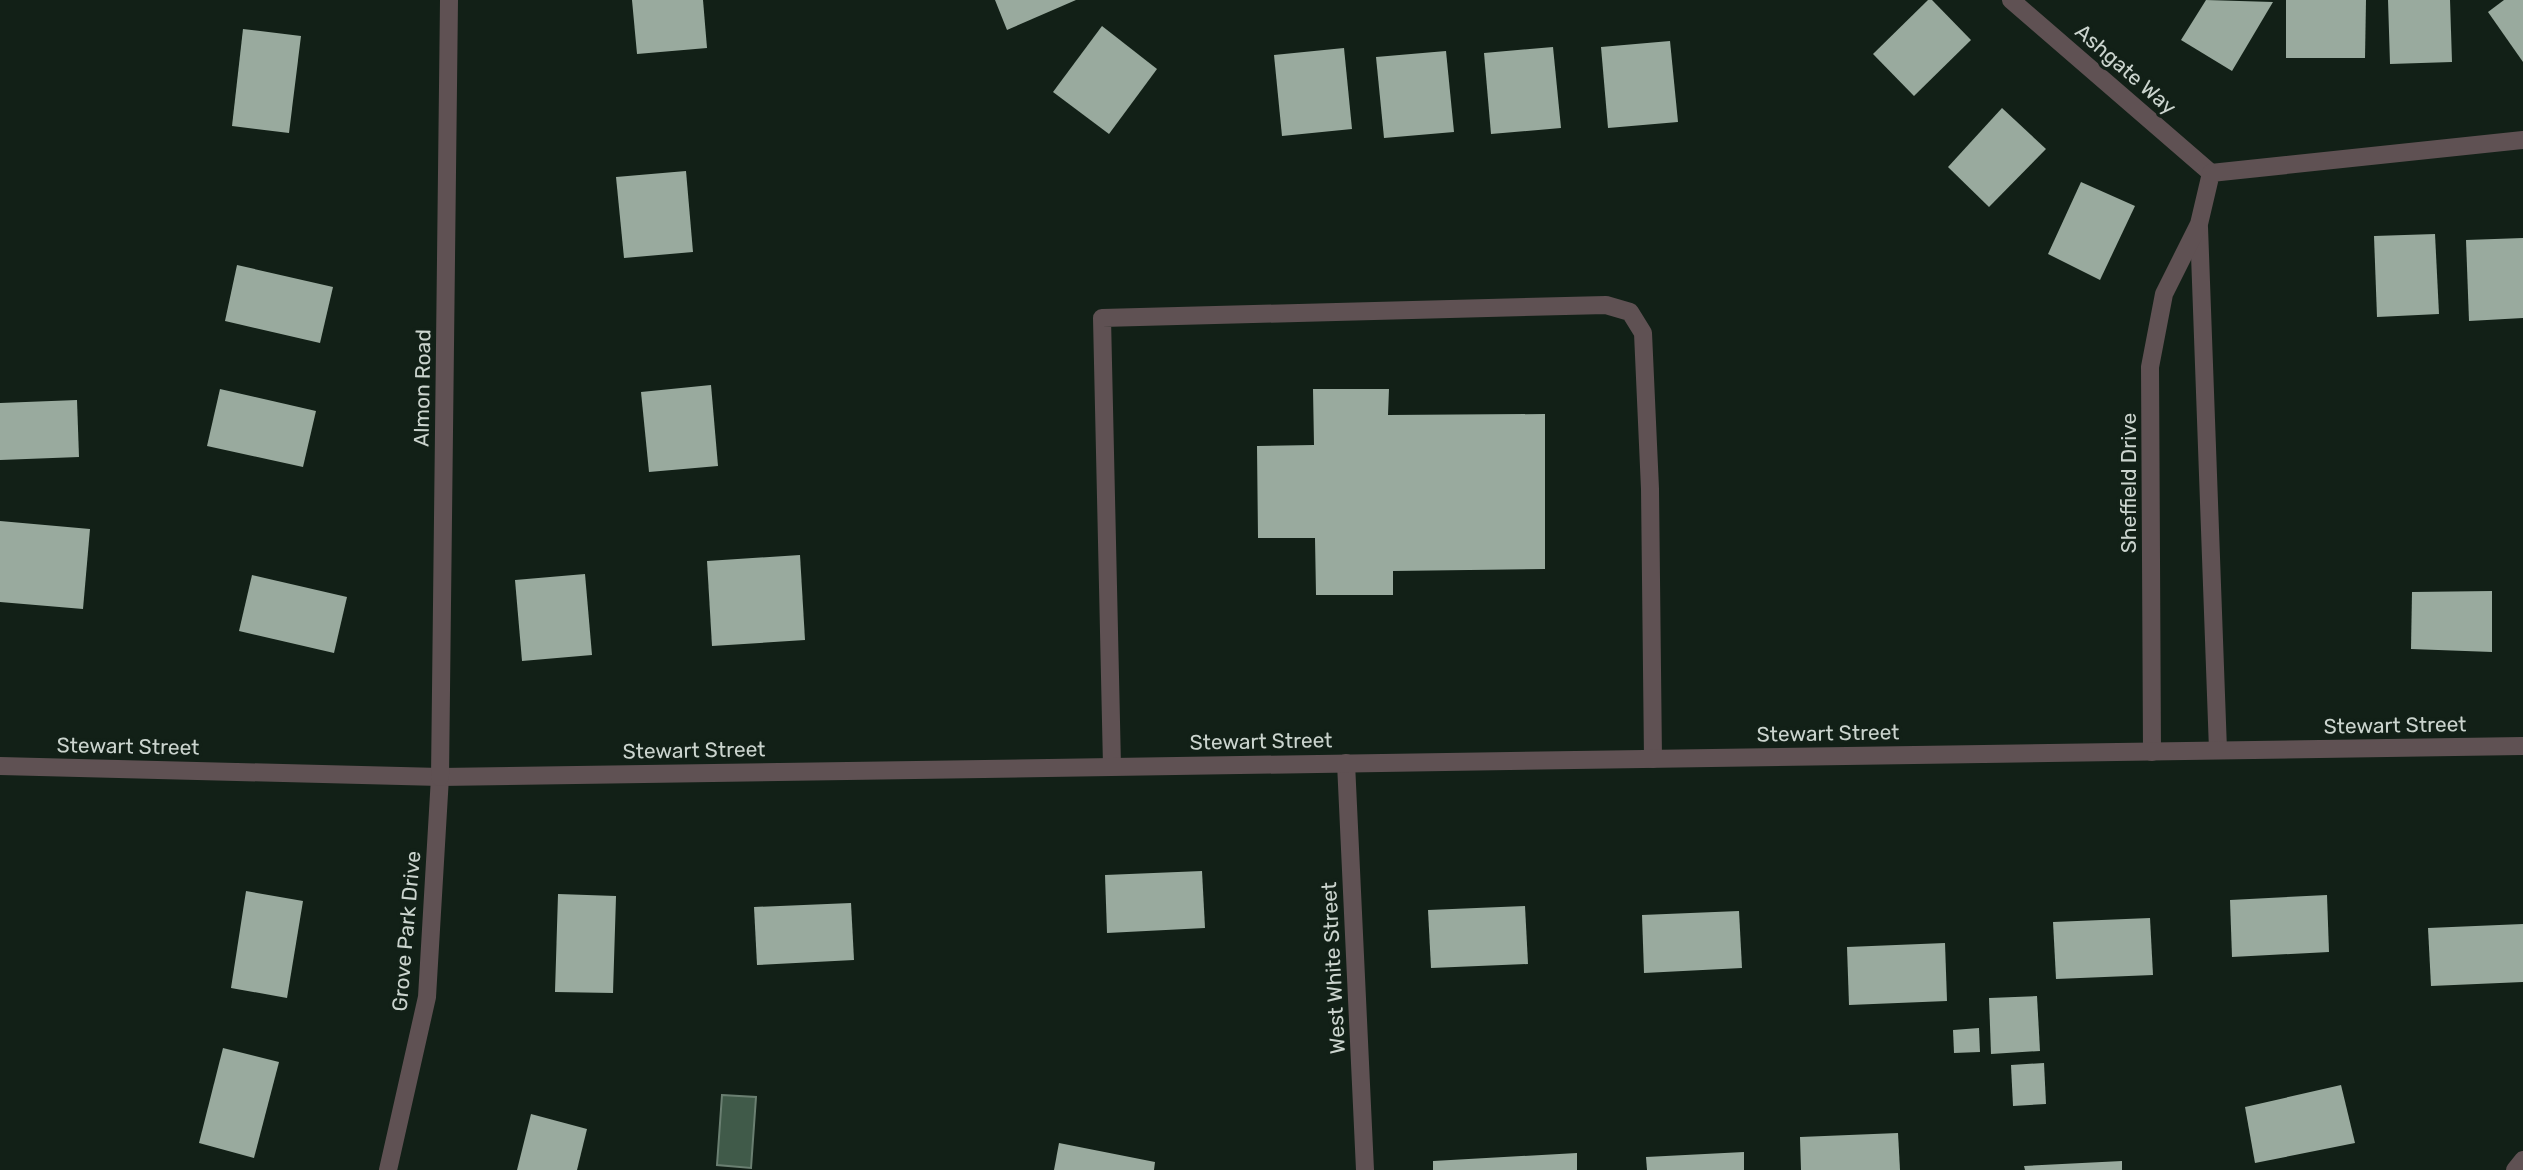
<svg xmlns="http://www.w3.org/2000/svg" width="2523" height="1170" font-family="Rubik,sans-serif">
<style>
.water{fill:#405a49;stroke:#6a7f71;stroke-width:2}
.building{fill:#99aa9e}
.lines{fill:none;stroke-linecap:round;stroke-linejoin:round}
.service{stroke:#5f5153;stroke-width:18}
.minor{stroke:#5f5153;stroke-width:18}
.tertiary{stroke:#5f5153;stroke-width:18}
.labels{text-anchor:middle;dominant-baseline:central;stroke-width:7;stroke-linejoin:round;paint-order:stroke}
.street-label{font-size:21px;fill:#cbd4ce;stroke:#122017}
</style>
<rect width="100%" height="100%" fill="#122017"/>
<polygon class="water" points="722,1095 756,1097 751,1168 717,1165"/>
<g class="building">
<polygon points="632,0 703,0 707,48 637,54"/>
<polygon points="995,0 1076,0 1007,30"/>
<polygon points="1928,0 1932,0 1971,40 1914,96 1873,54"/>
<polygon points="2206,0 2273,2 2232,71 2181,40"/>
<polygon points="2286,0 2366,0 2365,58 2286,58"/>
<polygon points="2388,0 2450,0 2452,62 2390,64"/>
<polygon points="2504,0 2523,0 2523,62 2488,12"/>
<polygon points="1102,26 1157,69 1109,134 1053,92"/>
<polygon points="243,29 301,36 289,133 232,126"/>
<polygon points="1670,41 1678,122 1608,128 1601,47"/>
<polygon points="1553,47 1561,128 1491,134 1484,53"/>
<polygon points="1344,48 1352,129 1282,136 1274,55"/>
<polygon points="1446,51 1454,132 1384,138 1376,57"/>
<polygon points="2002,108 2046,149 1989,207 1948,167"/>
<polygon points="686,171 693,252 624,258 616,177"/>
<polygon points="2081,182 2135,206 2100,280 2048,254"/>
<polygon points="2435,234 2439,314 2377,317 2374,236"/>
<polygon points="2523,238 2523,318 2469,321 2466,240"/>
<polygon points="237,265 333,287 320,343 225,321"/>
<polygon points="711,385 718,466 649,472 641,392"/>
<polygon points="220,389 316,411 303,467 207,446"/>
<polygon points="1313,389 1389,389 1388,415 1545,414 1545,569 1393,571 1393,595 1316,595 1315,538 1258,538 1257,446 1314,445"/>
<polygon points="77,400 79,457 0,460 0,403"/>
<polygon points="0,521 90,529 83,609 0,602"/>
<polygon points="800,555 805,640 712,646 707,561"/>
<polygon points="585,574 592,655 522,661 515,580"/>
<polygon points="252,575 347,597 334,653 239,631"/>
<polygon points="2492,591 2492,652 2411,649 2412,592"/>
<polygon points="1202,871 1205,928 1107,933 1105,875"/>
<polygon points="246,891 303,901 287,998 231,988"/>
<polygon points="558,894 616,896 613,993 555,992"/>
<polygon points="2327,895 2329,952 2232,957 2230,900"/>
<polygon points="851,903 854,960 757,965 754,907"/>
<polygon points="1525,906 1528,964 1431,968 1428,910"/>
<polygon points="1739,911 1742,968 1644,973 1642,915"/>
<polygon points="2150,918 2153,975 2056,979 2053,922"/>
<polygon points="2523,924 2523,982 2431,986 2428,928"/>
<polygon points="1945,943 1947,1001 1849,1005 1847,947"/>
<polygon points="2037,996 2040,1051 1991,1054 1989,998"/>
<polygon points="1979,1028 1980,1052 1954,1053 1953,1030"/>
<polygon points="223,1048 279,1062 254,1158 199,1143"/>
<polygon points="2044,1063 2046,1104 2013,1106 2011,1065"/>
<polygon points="2341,1085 2355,1143 2255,1163 2245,1107"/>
<polygon points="531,1114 587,1129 577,1170 517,1170"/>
<polygon points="1898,1133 1900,1170 1801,1170 1800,1137"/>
<polygon points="1059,1143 1155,1162 1154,1170 1054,1170"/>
<polygon points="1744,1152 1744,1170 1647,1170 1646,1157"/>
<polygon points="1577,1153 1577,1170 1433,1170 1433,1161"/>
<polygon points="2122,1161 2122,1170 2025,1170 2024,1166"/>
</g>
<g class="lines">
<polyline class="service" points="1112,766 1102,318 1606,305 1630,312 1643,333 1650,489 1653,759"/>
<g class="minor">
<polyline points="2011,0 2211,173"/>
<polyline points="2199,227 2218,750"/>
<polyline points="2152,752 2150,367 2164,294 2199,224 2211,173 2523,140"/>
<polyline points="388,1170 427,997 440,777"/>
<polyline points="2515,1170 2523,1160"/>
</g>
<g class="tertiary">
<polyline points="1346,763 1365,1170"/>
<polyline points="0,766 440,777 2523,746"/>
<polyline points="440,777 449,0"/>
</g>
</g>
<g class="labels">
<g class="street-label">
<text transform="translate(2126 69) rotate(41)">Ashgate Way</text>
<text transform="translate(422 388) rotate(-89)">Almon Road</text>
<text transform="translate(2128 483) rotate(-90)">Sheffield Drive</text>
<text transform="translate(2395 725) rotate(-1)">Stewart Street</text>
<text transform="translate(1828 733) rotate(-1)">Stewart Street</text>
<text transform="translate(1261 741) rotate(-1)">Stewart Street</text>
<text transform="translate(128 746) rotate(1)">Stewart Street</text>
<text transform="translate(694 750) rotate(-1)">Stewart Street</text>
<text transform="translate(406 931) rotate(-85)">Grove Park Drive</text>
<text transform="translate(1333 968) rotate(-93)">West White Street</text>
</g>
</g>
</svg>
